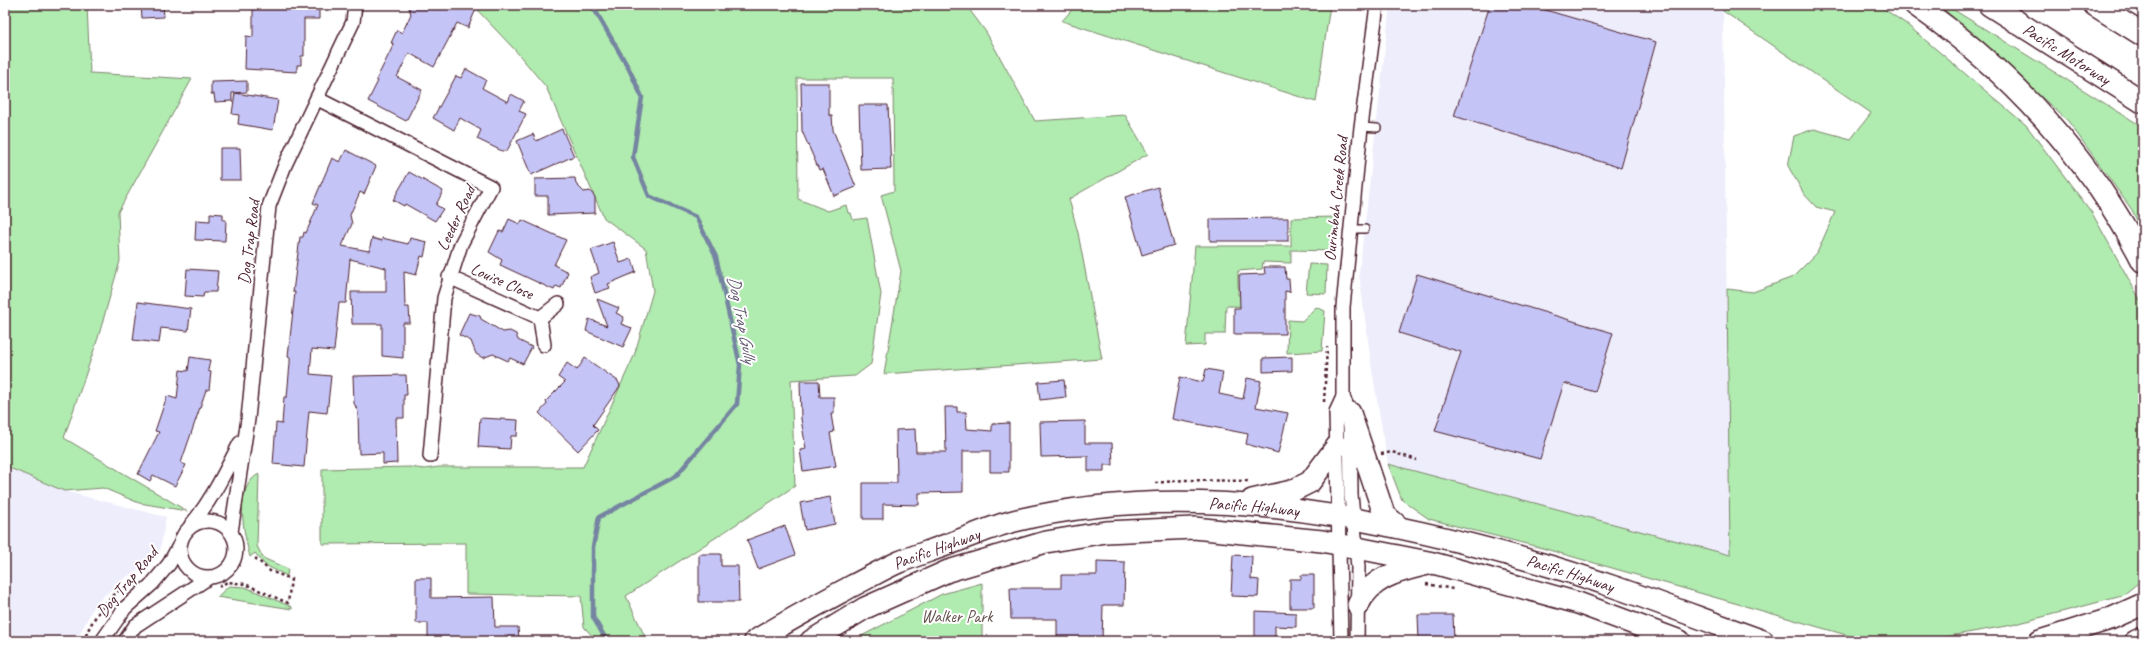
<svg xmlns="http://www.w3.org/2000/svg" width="2148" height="646" font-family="Caveat,sans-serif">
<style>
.built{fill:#eeedfc}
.green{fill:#b0ebaf;stroke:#7d856d}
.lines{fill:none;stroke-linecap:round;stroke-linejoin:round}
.stream{stroke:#7584a1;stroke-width:4.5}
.building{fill:#c5c4f6;stroke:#4a1f2b}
.lane-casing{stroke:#4a1f2b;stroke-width:10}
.street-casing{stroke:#4a1f2b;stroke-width:16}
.primary-casing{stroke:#4a1f2b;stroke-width:24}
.highway-casing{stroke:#4a1f2b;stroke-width:25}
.path{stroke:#4a1f2b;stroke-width:2.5;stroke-dasharray:3 3;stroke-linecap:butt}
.lane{stroke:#fff;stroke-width:7}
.street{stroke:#fff;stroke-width:13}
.primary{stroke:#fff;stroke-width:21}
.highway{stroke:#fff;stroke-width:22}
.labels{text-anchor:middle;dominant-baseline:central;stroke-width:4;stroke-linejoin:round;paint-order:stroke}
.street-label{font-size:17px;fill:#4a1f2b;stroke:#fff}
.park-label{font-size:17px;fill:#64524c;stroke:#fff}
.water-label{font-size:18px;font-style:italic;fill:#635a70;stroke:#fff}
</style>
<rect width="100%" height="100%" fill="#fff"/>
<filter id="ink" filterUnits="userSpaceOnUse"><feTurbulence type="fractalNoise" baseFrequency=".025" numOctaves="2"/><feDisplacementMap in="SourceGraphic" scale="8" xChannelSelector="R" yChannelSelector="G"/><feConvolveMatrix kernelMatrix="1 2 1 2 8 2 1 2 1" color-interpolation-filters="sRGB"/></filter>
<g filter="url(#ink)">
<g class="built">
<polygon points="1390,5 1723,5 1730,555 1388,464 1372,370 1359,274"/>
<polygon points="5,466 64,491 166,517 159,556 122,580 96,603 76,641 5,641"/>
</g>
<g class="green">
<polygon points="5,5 87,5 90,73 192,79 118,212 120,261 98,338 64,438 187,511 139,503 103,488 64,491 5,466"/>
<polygon points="478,5 966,5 986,32 1035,121 1125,115 1148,154 1069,199 1078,233 1102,359 884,374 901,271 881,195 894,191 893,78 797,78 798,199 828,211 846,205 848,213 851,213 853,220 867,218 881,294 871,364 855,376 791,380 795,486 626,596 647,641 597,641 584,627 581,596 466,594 466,543 322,544 322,469 410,467 424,469 439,467 583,467 634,356 653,291 646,249 604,218 546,87 515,50 479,12"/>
<polygon points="1076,5 1330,5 1316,102 1062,21"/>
<polygon points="1723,5 1878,5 1905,23 2026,125 2092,213 2143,305 2143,579 2122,596 2012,625 1944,637 1857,638 1542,548 1429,519 1402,500 1388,464 1730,555 1727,289 1753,292 1793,277 1817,253 1835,212 1816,207 1804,194 1788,166 1794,136 1814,129 1851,139 1871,113 1723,11"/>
<polygon points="1939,5 1946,5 2143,127 2143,233 2132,210 2068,121"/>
<polygon points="1336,217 1332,251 1291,250 1291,263 1263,262 1262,269 1238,271 1238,295 1272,293 1271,307 1226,306 1225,334 1205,334 1205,345 1186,346 1195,246 1291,246 1291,218"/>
<polygon points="1309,264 1327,265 1326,294 1306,293"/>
<polygon points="1316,307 1325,311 1322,351 1287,353 1288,320 1302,321"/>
<path d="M259 474 257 546 263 558 288 569 287 576 265 565 255 553 250 557C244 534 233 487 259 474Z"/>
<polygon points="982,583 982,641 852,641 942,594"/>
<polygon points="229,586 245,587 292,607 292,609 217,597"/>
</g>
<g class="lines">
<polyline class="stream" points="592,5 629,69 642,97 633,157 649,196 696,217 716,257 740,365 737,404 676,476 599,517 593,547 593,617 607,641"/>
</g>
<g class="building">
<polygon points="141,5 163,5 164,17 142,18"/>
<polygon points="253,5 319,5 319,19 304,19 304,56 301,56 301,65 297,65 297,72 245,69 246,36 253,37"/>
<polygon points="408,5 468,5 476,9 468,28 457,23 434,67 409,53 397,77 422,90 406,121 368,101 378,81 376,80 392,48 393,43 391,43 397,30 402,33 411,14"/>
<polygon points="1490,5 1528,5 1656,42 1621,168 1454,116"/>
<polygon points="466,69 486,80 482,88 508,102 511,94 524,101 519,111 526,114 507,151 502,151 477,139 481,130 460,118 454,130 433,118 456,76 461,78"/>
<polygon points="247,81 247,92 232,93 232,101 215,102 214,94 211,94 211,82"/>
<polygon points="801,83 829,83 829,115 832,115 833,130 856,187 834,196 823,169 819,170 802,131"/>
<polygon points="235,93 278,100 273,130 238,124 239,115 232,114"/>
<polygon points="859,105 888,105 891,169 861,170"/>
<polygon points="562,129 574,156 531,175 517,141 533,134 536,141"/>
<polygon points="220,148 240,148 241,180 220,180"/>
<polygon points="346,150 376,166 364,194 360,192 350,215 352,224 342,246 369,251 372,238 382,241 382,238 408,244 410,238 427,242 424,257 421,256 416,275 404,272 405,307 409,307 410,323 403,323 403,358 382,356 382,324 352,324 351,292 386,292 386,268 350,259 346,303 339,303 334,351 312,349 310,374 331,376 327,413 309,411 304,467 273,464 276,423 282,424 284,397 287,397 290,363 290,357 288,356 295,292 293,292 300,237 303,237 304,232 306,233 318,205 313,203 332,158 340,162"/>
<polygon points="409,172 443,191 436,205 443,209 435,221 405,204 404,206 393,200"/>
<polygon points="575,178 576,184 584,192 590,191 595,197 595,213 548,215 548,196 535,196 535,179"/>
<polygon points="1158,187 1174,245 1142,255 1125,197"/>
<polygon points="210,213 223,214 223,220 226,220 225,241 195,240 196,220 210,221"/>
<polygon points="1288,218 1288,241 1210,241 1210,219"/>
<polygon points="509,219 520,224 522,220 566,240 554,265 568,272 561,288 556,286 554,290 500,265 502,260 489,252 499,231 503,232"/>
<polygon points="613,242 620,263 632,259 636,272 608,284 610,288 595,293 590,277 599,273 591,250"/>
<polygon points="1264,267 1285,267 1286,279 1289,279 1290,292 1285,291 1285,334 1234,334 1234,308 1240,308 1239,275 1265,274"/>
<polygon points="187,269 218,271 216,292 204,292 203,297 185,296"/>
<polygon points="1417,274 1613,333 1595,392 1564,383 1540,459 1435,431 1461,352 1399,333"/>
<polygon points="597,299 619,308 616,313 624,317 621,324 632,328 623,347 586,331 589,319 607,326"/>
<polygon points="138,302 191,309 188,331 161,328 159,343 133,340"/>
<polygon points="469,313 480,316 481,319 503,332 510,331 516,334 518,340 532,347 523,364 510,358 508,361 493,354 483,358 476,354 471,341 459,335"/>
<polygon points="190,357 210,360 208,371 211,372 209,390 206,390 181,463 186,465 175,486 153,475 150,481 138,474 159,432 155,431 167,396 177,399 180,370 188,371"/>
<polygon points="1292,357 1292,371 1263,372 1263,358"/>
<polygon points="585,358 618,381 620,386 593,425 598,430 578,451 539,413 547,404 546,401 565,382 558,377 567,363 577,370"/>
<polygon points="1206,369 1223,372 1219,394 1243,399 1247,378 1261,381 1256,407 1288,413 1278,453 1246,444 1248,434 1172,419 1180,377 1203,382"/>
<polygon points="406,375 407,395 404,395 404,418 396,418 397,463 383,464 383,453 359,454 358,412 354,403 353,376"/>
<polygon points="1064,380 1066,397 1040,400 1038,382"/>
<polygon points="800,381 819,381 820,397 834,397 834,414 831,414 834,432 830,433 836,466 803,471 800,450 806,449 801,419"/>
<polygon points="945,407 957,407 957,412 966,412 967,429 992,431 992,424 1009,423 1009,472 990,472 990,451 963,451 963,492 919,493 919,505 883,504 883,519 863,519 863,483 897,483 896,430 915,429 916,452 946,452"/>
<polygon points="480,418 518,420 517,436 511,436 510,449 478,447"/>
<polygon points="1085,421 1085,443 1112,443 1113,465 1104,465 1104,471 1088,471 1088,456 1041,457 1040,422"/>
<polygon points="830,497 835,524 805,530 800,503"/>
<polygon points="785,526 795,555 758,569 747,540"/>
<polygon points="699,554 721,554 721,566 738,566 739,602 699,602"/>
<polygon points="1233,555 1252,556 1251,579 1259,580 1258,597 1231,596"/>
<polygon points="1097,561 1125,562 1124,605 1103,605 1102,641 1057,641 1057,619 1011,619 1010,588 1061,588 1061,575 1097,575"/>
<polygon points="1301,575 1314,575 1314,608 1290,608 1290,579 1301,579"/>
<polygon points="416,578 431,578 431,598 494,597 495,627 518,627 519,641 428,641 428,623 416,623"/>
<polygon points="1255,611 1296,613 1296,627 1275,626 1275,641 1255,641"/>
<polygon points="1418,615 1453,615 1454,641 1419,641"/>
</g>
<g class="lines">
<g class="lane-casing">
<g id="lane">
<polyline points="1361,127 1377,128"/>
<polyline points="1351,229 1365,229"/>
</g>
</g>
<g class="street-casing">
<g id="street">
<polyline points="318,99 491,187 461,244 444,298 430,456"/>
<polyline points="449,277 540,318"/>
<polyline points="544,345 540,318 558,304"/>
<circle cx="208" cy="549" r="28"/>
<path d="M191 525C212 500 225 472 240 443"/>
<polyline points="231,532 248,419 269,206 285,165 353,22 355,5"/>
<polyline points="102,641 125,608 152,584 169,564 179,546"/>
<polyline points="125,641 135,626 208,578"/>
<polyline points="1341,641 1336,412 1343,397"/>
<polyline points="1357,641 1358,567 1351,495 1350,413 1343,397 1343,307 1361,127 1377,5"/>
</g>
</g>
<g class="primary-casing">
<g id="primary">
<polyline points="1350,413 1384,514 1399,527"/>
<polyline points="1252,500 1292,491 1310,482 1337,446"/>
<path d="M1358 605C1372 576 1400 571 1428 564"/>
<path id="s1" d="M755 641C787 621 819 604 852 586 868 578 883 569 899 562 917 555 936 549 954 542 974 535 994 526 1014 521 1186 479 1366 514 1532 561 1611 583 1687 614 1763 641"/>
<polyline points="811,641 865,608 948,571 1046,542 1106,532 1194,528 1322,541 1433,563 1578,603 1680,641"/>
<polyline points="2040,641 2110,619 2143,604"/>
<polyline points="2136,641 2143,638"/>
</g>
</g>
<g class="highway-casing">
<g id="highway">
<path d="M1916 5C2009 70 2091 159 2143 261"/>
<path id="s2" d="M1990 5 2143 102"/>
<polyline points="2095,5 2143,35"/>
</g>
</g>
<g class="path">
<polyline points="1324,402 1327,347"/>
<polyline points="1381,454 1392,452 1417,460"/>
<polyline points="1155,483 1184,480 1250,481"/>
<polyline points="1426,584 1453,589"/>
<polyline points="219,587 227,582 245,584 288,603 291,579 270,571 254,557"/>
<path d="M84 641C91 618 110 595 130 583"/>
<polyline points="732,641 738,637"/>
</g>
<use href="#lane" class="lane"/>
<use href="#street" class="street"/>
<use href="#primary" class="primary"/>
<use href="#highway" class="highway"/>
</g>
</g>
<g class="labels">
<g class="street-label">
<text stroke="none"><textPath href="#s2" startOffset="91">Pacific Motorway</textPath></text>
<text transform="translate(1336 199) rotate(-84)">Ourimbah Creek Road</text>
<text transform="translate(456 218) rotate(-65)">Leeder Road</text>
<text transform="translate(249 242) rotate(-83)">Dog Trap Road</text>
<text transform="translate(502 281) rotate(24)">Louise Close</text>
<text stroke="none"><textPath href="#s1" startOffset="528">Pacific Highway</textPath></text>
<text stroke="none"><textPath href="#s1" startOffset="204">Pacific Highway</textPath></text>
<text stroke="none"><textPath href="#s1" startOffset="852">Pacific Highway</textPath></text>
<text transform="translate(127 582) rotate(-50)">Dog Trap Road</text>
</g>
<g class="park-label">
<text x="957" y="616">Walker Park</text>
</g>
<g class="water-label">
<text transform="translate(742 319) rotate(79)">Dog Trap Gully</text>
</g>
</g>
<rect width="2148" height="646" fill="none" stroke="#fff" stroke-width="20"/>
<rect x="10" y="10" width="2128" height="626" fill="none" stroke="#4a1f2b" stroke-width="1.5" filter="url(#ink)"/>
</svg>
